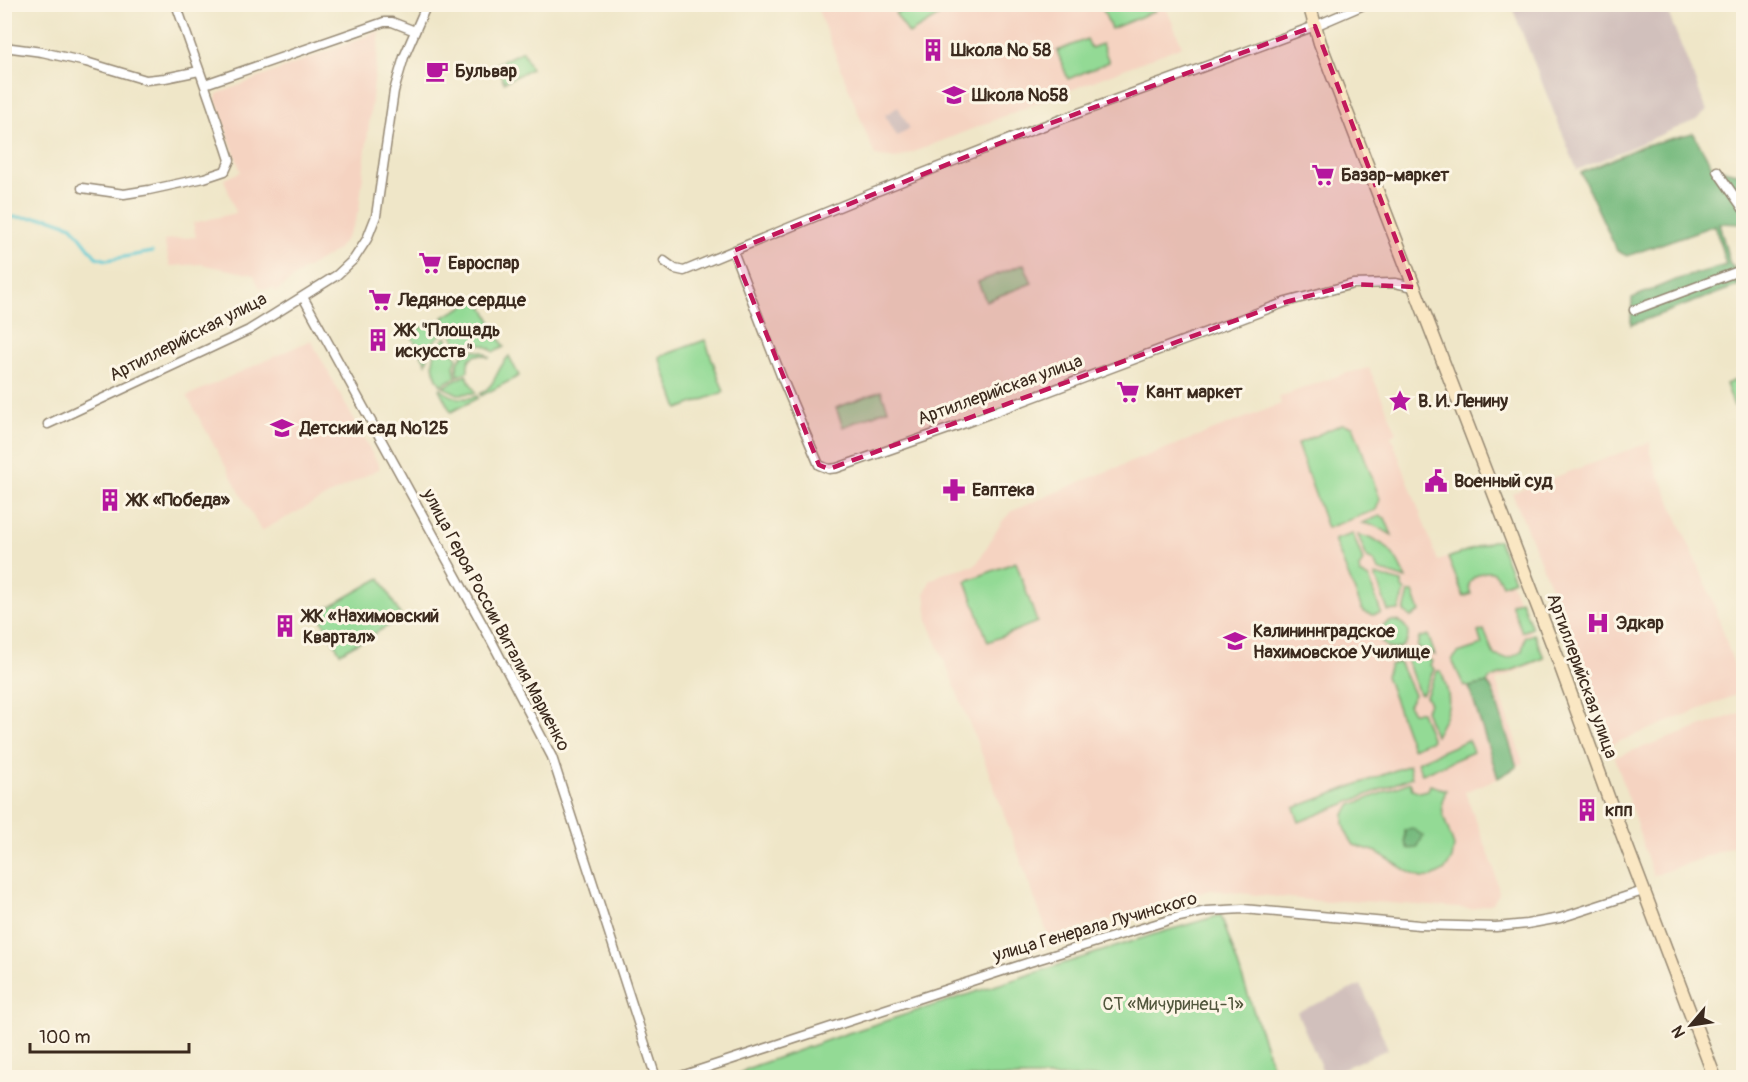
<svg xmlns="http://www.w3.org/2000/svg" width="1748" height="1082" font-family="Pangolin,sans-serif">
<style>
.built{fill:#f5d3c1}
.industrial{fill:#d1c0bc}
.green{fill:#93da95;stroke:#67825a;stroke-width:1.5}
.forest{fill:#76ba7e;stroke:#58724e;stroke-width:1.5}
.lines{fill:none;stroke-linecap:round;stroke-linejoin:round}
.stream{stroke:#5cc9d3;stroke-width:3}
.minor-casing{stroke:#958873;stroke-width:11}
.secondary-casing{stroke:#958873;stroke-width:15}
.minor{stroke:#fff;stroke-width:8}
.secondary{stroke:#fae7c3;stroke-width:12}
.marked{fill:#c2185b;fill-opacity:0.2;stroke:#c2185b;stroke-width:4.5;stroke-dasharray:12 8;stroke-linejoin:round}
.labels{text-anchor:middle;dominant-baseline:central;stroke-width:6;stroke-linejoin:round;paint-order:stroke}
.poi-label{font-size:18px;font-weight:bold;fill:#3b2a1e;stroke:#fcf5e5;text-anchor:start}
.street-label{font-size:18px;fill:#3b2a1e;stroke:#fcf5e5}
.park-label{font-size:18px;fill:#51563c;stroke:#fcf5e5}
</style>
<rect width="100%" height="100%" fill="#fcf5e5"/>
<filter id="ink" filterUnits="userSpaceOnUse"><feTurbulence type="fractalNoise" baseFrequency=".0167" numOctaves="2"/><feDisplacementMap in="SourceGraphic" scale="12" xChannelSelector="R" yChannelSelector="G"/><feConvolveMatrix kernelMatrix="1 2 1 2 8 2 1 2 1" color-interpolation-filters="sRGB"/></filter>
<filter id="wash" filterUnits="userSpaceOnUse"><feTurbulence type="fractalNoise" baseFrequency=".008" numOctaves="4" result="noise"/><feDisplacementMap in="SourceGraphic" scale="24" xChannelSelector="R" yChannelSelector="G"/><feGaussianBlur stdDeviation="1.35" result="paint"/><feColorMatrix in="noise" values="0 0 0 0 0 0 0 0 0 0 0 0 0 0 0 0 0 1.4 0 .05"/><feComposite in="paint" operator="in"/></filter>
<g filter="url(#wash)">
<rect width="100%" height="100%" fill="#efe6c8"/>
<g class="built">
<polygon points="816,5 1165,5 1182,46 896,159 875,156"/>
<polygon points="380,31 359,209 354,224 346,238 336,251 302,271 276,292 274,288 266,289 261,288 258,285 254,275 201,264 170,266 164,240 196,237 193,223 236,213 224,179 241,172 216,101 217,94"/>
<polygon points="311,340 380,468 261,531 187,396"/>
<polygon points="1369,368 1396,431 1391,436 1438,561 1495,540 1541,660 1496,681 1523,763 1498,778 1465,792 1494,868 1499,894 1493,903 1472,909 1348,900 1329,902 1210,890 1049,938 983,757 928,621 925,593 930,581 945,572 976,565 1003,520 1012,511 1082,481 1281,404 1279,397 1343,374"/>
<polygon points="1650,442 1650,454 1713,601 1743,692 1610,745 1552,590 1512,493"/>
<polygon points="1743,712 1743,843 1653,876 1615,757"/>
</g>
<g class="industrial">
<polygon points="1511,5 1665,5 1707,111 1696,120 1577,170"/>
<polygon points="898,107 910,129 897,136 885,115"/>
<polygon points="1361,985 1388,1049 1325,1076 1297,1012"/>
</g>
<g class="green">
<polygon points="933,5 939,16 909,34 895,13"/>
<polygon points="1101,5 1152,5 1155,11 1111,29"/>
<polygon points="1087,39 1091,48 1102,44 1109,62 1068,79 1057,51"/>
<polygon points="523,51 531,69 504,82 496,64"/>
<polygon points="1024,264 1032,283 986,301 978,282"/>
<path d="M479 298 504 347 494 352C483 342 471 342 460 350L443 317Z"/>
<polygon points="435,321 441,334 432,344 426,363 410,333"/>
<path d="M446 337 457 358 454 366 456 377 441 385C429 368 431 350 446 337Z"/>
<polygon points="705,340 724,392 678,409 659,357"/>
<path d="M473 350 483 352 490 358C479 352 466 354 468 371L458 376C455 363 460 354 473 350Z"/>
<path d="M509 356 519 376 481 396 480 394C497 385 495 370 509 356Z"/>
<polygon points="466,375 476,393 458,394 443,387"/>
<polygon points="1743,377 1743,403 1734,406 1726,384"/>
<path d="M440 388C451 398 463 401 477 396L478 398 451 412 439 389Z"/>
<polygon points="881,391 888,409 843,427 836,408"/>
<polygon points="1342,424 1353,426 1380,499 1376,510 1327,528 1297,444"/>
<polygon points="1380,516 1385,518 1392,535 1376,526 1362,523"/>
<polygon points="1353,534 1363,561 1359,568 1360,574 1369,578 1381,613 1373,615 1363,612 1334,540"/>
<path d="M1358 535C1386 540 1396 554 1406 579L1378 570 1374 561 1367 558Z"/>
<path d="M1495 540H1498L1514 580 1502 585C1500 580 1498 576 1494 573 1486 569 1471 576 1469 585 1469 588 1470 591 1471 594L1464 597 1448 558Z"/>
<polygon points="1016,562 1037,622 988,642 966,581"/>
<polygon points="1375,575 1402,582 1402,588 1405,591 1399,610 1388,611"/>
<polygon points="380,578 402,618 340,653 318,613"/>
<polygon points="1409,592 1413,592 1420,612 1411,617 1404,612"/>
<polygon points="1521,600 1532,628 1522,632 1511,604"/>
<circle cx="1394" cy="635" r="14"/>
<path d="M1484 630 1494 655C1506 660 1511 659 1522 651L1525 637 1534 634 1544 658 1489 679 1487 683 1469 687 1464 686 1452 660 1458 653 1482 645 1478 632Z"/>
<polygon points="1428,635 1435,655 1417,647 1419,638"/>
<polygon points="1414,651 1432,661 1430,665 1434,669 1423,693 1419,694 1406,657"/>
<polygon points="1399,662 1414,695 1408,705 1413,712 1421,712 1432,740 1412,748 1386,676 1390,665"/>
<path d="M1437 671H1441C1453 702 1451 707 1435 736L1425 710C1430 704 1430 701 1426 696Z"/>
<polygon points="1468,740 1473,752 1422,774 1417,762"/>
<polygon points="1409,765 1412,777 1299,822 1294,808"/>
<polygon points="1410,782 1412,789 1420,792 1428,790 1430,785 1446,790 1442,802 1443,815 1454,846 1452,859 1444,871 1432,877 1421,878 1407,871 1377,852 1354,845 1348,836 1344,824 1344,814 1351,805"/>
<polygon points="1221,915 1276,1077 733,1077 749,1068 842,1035 1152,935"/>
</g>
<g class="forest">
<polygon points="1693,133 1713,168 1743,174 1743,224 1719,223 1730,264 1743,275 1743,284 1631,325 1632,298 1675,280 1726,265 1715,225 1627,256 1617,251 1581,173 1642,146"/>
<polygon points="1487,683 1493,691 1517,767 1498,778 1469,687"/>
<polygon points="1412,828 1423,836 1417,848 1408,849 1405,842 1405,830"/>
</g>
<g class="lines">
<polyline class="stream" points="4,217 49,218 72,226 96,257 107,260 152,252"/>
</g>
</g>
<g filter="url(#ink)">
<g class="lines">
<g class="minor-casing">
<g id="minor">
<polyline points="4,47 42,52 86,62 146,80 165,78 199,71"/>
<polyline points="205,84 384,22 392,22 415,31"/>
<polyline points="1717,171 1744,210"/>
<path d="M82 188 124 194 149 190 204 178 225 171 230 160C213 107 194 56 176 4"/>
<polyline points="733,251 782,378 819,465 829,469 837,468 957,426 1286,302 1353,284 1395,283 1414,287"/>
<polyline points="664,261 675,269 684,271 875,192 1035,129 1315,26 1366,4"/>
<polyline points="303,297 491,640 552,757 656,1078"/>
<polyline points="1634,310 1744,269"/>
<polyline points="48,424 249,330 337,275 354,259 367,239 376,216 394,91 404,57 427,4"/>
<polyline points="675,1078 1030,962 1179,917 1207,911 1243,909 1419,925 1496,927 1527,924 1560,918 1643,891"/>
</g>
</g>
<g class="secondary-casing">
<polyline id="secondary" points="1309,4 1320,43 1558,659 1611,805 1715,1078"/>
</g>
<use href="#minor" class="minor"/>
<use href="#secondary" class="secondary"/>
</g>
</g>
<path class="marked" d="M1315 26 1414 287 1353 284 1286 302 829 469 819 465 733 251 1035 129Z"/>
<defs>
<g id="building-bare" transform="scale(1.8)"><path d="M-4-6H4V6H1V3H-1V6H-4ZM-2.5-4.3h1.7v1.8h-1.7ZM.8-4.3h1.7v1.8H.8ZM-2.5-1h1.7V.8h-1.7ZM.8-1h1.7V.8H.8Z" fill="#b5179e" stroke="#fcf5e5" stroke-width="2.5" paint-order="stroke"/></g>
<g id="cafe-bare" transform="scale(1.8)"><path d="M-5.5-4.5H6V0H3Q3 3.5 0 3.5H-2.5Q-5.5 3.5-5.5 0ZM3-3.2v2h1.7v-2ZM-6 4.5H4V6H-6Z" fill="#b5179e" stroke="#fcf5e5" stroke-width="2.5" paint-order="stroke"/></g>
<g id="school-bare" transform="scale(1.8)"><path d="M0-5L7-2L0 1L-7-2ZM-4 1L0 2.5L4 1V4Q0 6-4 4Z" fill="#b5179e" stroke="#fcf5e5" stroke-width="2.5" paint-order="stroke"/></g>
<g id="supermarket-bare" transform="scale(1.8)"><path d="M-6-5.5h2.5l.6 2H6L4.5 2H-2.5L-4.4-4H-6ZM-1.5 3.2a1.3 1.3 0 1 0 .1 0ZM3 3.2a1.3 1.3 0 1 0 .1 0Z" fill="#b5179e" stroke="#fcf5e5" stroke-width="2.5" paint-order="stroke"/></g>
<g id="sight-bare" transform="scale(1.8)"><path d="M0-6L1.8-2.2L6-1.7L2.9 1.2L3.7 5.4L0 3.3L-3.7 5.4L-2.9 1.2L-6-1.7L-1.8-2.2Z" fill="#b5179e" stroke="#fcf5e5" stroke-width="2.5" paint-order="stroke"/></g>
<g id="civic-bare" transform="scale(1.8)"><path d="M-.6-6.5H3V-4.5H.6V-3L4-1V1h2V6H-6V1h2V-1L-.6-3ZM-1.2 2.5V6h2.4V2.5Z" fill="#b5179e" stroke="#fcf5e5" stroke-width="2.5" paint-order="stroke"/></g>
<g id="pharmacy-bare" transform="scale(1.8)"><path d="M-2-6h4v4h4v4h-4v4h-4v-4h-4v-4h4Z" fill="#b5179e" stroke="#fcf5e5" stroke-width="2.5" paint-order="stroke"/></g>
<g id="hospital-bare" transform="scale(1.8)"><path d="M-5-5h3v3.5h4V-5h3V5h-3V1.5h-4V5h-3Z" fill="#b5179e" stroke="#fcf5e5" stroke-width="2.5" paint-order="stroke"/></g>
<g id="university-bare" transform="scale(1.8)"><path d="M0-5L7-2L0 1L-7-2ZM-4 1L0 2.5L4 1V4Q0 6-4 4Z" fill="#b5179e" stroke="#fcf5e5" stroke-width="2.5" paint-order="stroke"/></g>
</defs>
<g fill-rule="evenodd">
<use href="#building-bare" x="933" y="50"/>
<use href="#cafe-bare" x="437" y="71"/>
<use href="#school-bare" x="954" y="95"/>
<use href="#supermarket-bare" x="1323" y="175"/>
<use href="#supermarket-bare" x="430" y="263"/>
<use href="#supermarket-bare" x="380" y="300"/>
<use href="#building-bare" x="378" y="340"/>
<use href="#supermarket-bare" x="1128" y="392"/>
<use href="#sight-bare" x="1400" y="401"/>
<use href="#school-bare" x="282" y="428"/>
<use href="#civic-bare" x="1436" y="481"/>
<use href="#pharmacy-bare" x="954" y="490"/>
<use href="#building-bare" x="110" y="500"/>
<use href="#hospital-bare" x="1598" y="623"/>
<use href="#building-bare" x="285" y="626"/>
<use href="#university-bare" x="1235" y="641"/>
<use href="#building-bare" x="1587" y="810"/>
</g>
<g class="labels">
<g class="poi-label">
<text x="951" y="50">Школа № 58</text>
<text x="455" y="71">Бульвар</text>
<text x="972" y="95">Школа №58</text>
<text x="1341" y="175">Базар-маркет</text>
<text x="448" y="263">Евроспар</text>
<text x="398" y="300">Ледяное сердце</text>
<text x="396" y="330">ЖК "Площадь<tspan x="396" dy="21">искусств"</tspan></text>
<text x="1146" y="392">Кант маркет</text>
<text x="1418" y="401">В. И. Ленину</text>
<text x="300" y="428">Детский сад №125</text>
<text x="1454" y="481">Военный суд</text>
<text x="972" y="490">Еаптека</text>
<text x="128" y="500">ЖК «Победа»</text>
<text x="303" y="616">ЖК «Нахимовский<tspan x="303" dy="21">Квартал»</tspan></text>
<text x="1616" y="623">Эдкар</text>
<text x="1253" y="631">Калининнградское<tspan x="1253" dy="21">Нахимовское Училище</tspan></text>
<text x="1605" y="810">кпп</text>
</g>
<g class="street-label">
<text transform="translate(188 337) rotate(-27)">Артиллерийская улица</text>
<text transform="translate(1000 390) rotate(-20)">Артиллерийская улица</text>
<text transform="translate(496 620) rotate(62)">улица Героя России Виталия Мариенко</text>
<text transform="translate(1582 676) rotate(70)">Артиллерийская улица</text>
<text transform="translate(1095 927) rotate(-16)">улица Генерала Лучинского</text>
</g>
<g class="park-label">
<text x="1173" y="1004">СТ «Мичуринец-1»</text>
</g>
</g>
<rect width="1748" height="1082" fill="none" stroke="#fcf5e5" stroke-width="24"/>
<g transform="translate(1691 1025) rotate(241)" stroke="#fcf5e5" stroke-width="4.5" paint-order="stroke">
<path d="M0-4.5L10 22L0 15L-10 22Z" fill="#3b2a1e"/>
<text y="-9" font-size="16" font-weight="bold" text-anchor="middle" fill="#3b2a1e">N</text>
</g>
<path d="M30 1043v9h159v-9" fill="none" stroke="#3b2a1e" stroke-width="3"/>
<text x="39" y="1043" font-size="18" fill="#3b2a1e" stroke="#fcf5e5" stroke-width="4.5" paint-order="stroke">100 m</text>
</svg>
